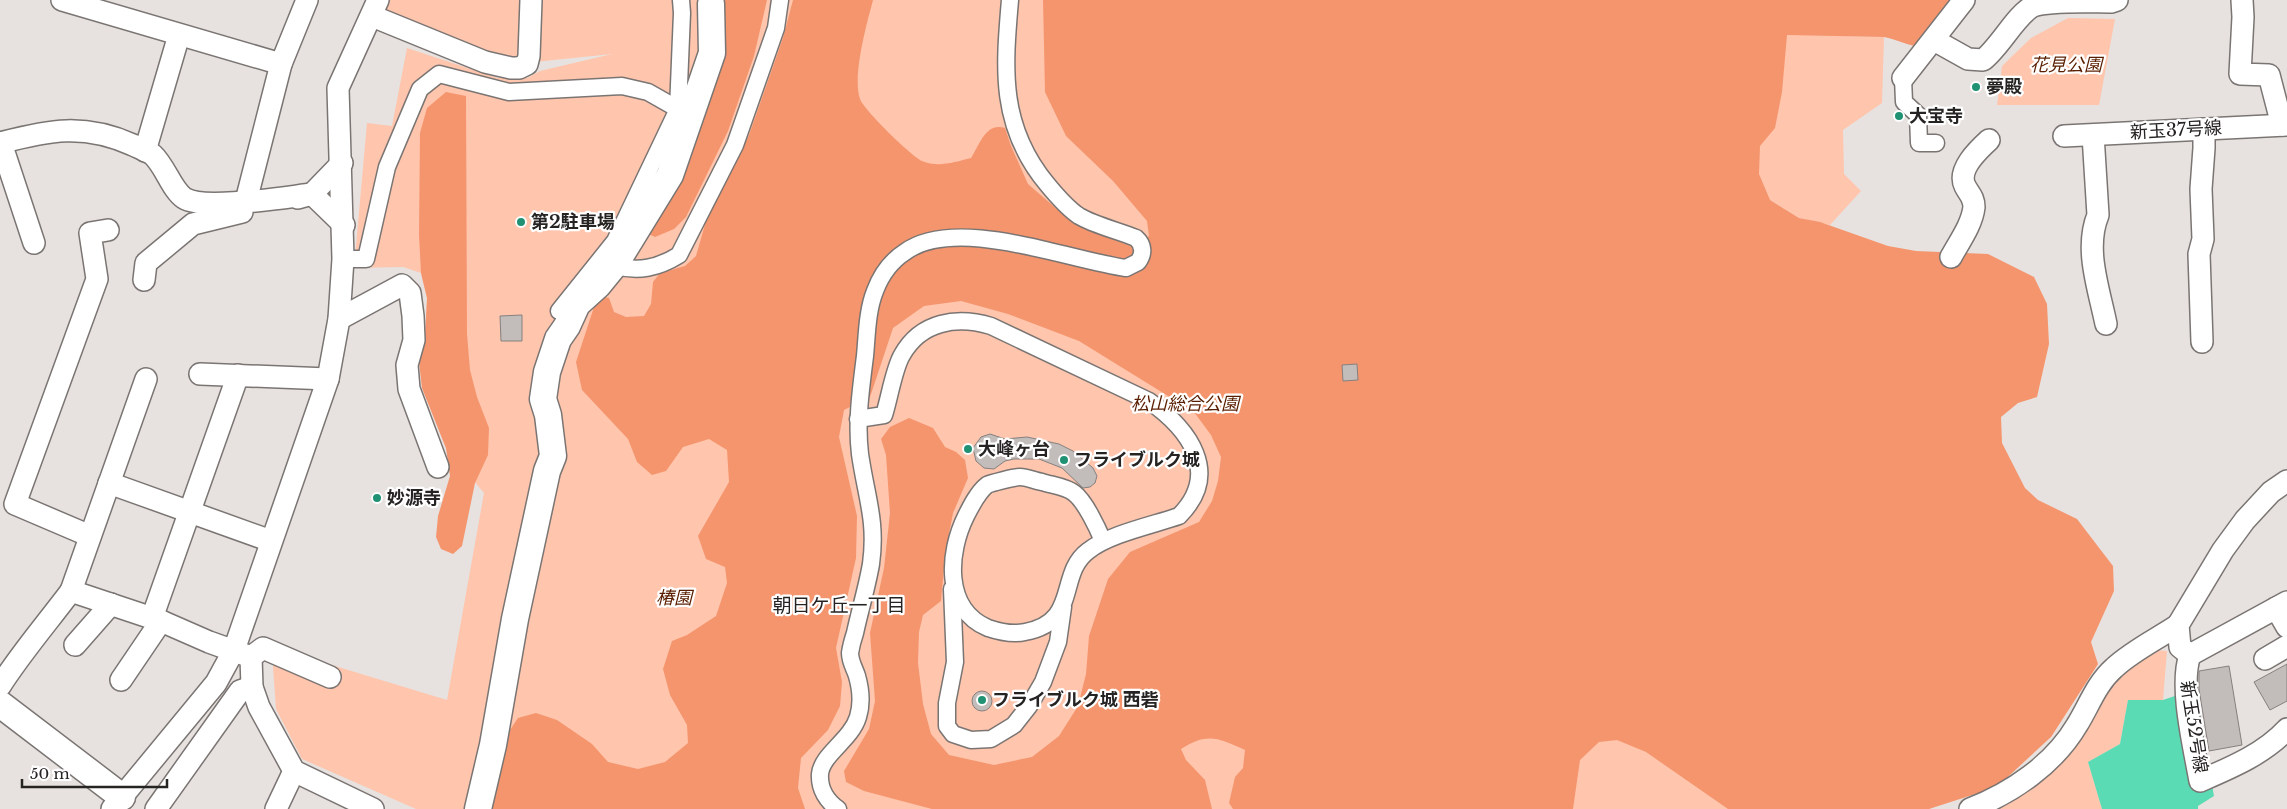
<svg xmlns="http://www.w3.org/2000/svg" width="2287" height="809" font-family="'Libre Baskerville','Noto Sans JP',serif">
<style>
.green{fill:#ffc5ad}
.forest{fill:#f5956d}
.water{fill:#5adbb4}
.building{fill:#c2bcba;stroke:#86817f}
.lines{fill:none;stroke-linecap:round;stroke-linejoin:round}
.pedestrian-casing{stroke:#7a7573;stroke-width:19}
.minor-casing{stroke:#7a7573;stroke-width:24}
.tertiary-casing{stroke:#7a7573;stroke-width:29}
.pedestrian{stroke:#fff;stroke-width:16}
.minor{stroke:#fff;stroke-width:21}
.tertiary{stroke:#fff;stroke-width:26}
.poi-dot{fill:#209173;stroke:#fff;stroke-width:2}
.labels{text-anchor:middle;dominant-baseline:central;stroke-width:4.5;stroke-linejoin:round;paint-order:stroke}
.park-label{font-size:18px;font-style:italic;fill:#591e00;stroke:#fff}
.poi-label{font-size:18px;font-weight:bold;fill:#262423;stroke:#fff;text-anchor:start}
.street-label{font-size:18px;fill:#262423;stroke:#fff}
.neighbourhood-label{font-size:19px;fill:#262423;stroke:#fff}
</style>
<rect width="100%" height="100%" fill="#e7e2df"/>
<g class="green">
<polygon points="385,0 526,0 526,54 514,61 379,14"/>
<polygon points="534,0 1850,0 1842,36 1884,37 1882,103 1843,130 1844,174 1861,191 1830,225 1799,218 1770,200 1753,204 2098,664 2051,737 1929,809 416,809 302,759 276,709 273,667 279,649 447,700 484,493 446,448 422,388 419,361 425,338 427,298 421,273 403,267 354,268 367,123 392,126 407,48 498,78 527,78 540,71 612,54 534,62"/>
<polygon points="2068,18 2115,19 2099,105 1997,105 2002,66 2031,38"/>
<polygon points="2154,650 2167,651 2163,700 2128,700 2120,744 2088,762 2102,809 1994,809 2003,806 2061,763 2103,696 2120,676"/>
</g>
<g class="forest">
<polygon points="709,0 767,0 754,56 728,131 686,217 674,229 655,237 641,230 693,95"/>
<path d="M793 0H873C867 23 852 76 860 99 863 109 911 156 922 161 938 168 955 162 971 158 980 144 986 122 1005 128L1011 146 1028 184 1073 223 1133 247 1149 236 1147 221 1113 181 1066 136 1045 92 1043 0H1956L1919 46C1911 47 1896 39 1884 37L1787 35 1782 92 1775 128 1760 146 1759 174 1770 200 1799 218 1820 222 1888 246 1916 251 1988 254 2034 277 2047 304 2049 344 2037 397 2018 403 2001 417 2002 443 2025 488 2038 500 2077 519 2113 566 2114 591 2091 642 2098 664 2051 737 1997 787 1929 809H1728L1646 752 1617 740 1599 742 1580 760 1573 809H1233L1229 803 1235 777 1243 768 1245 750C1219 738 1207 732 1181 749L1186 760 1205 780 1212 809H932L864 791 846 782 844 771 869 729 875 701 870 633 884 568 890 513 886 455 881 439 890 427 909 418 933 428 945 447 956 452 965 460 968 478 953 513 945 555 941 601 923 615 919 632 918 663 923 704 931 734 949 755 994 765 1032 757 1059 736 1078 706 1086 674 1089 636 1108 579 1130 552 1199 522 1212 501 1218 481 1221 457 1211 435 1194 412 1079 341 1008 314 961 301 924 306 893 328 870 397 844 410 839 437 857 516 856 558 836 648 842 682 840 706 828 730 801 758 798 788 805 809H491L504 739 518 718 536 713 557 720 592 744 608 762 638 769 665 762 688 743 687 725 670 695 663 669 672 641 687 635 716 616 727 583 725 567 706 559 698 536 729 482 727 450 709 439 683 447 666 471 652 475 637 462 628 439 582 390 576 362 595 304 600 296 609 298 614 312 626 317 644 316 651 304 653 282 660 273 685 266 696 256 706 221 749 135 783 38Z"/>
<polygon points="446,92 466,96 467,334 470,370 477,397 489,428 488,455 475,483 462,546 453,554 441,549 436,537 438,516 450,476 446,448 422,388 419,361 425,338 427,298 421,273 419,235 420,133 427,108"/>
</g>
<polygon class="water" points="2195,689 2214,796 2198,806 2198,809 2102,809 2088,762 2120,744 2128,700 2163,700"/>
<g class="building">
<polygon points="522,315 522,341 501,341 500,316"/>
<polygon points="1357,364 1358,380 1343,381 1342,365"/>
<polygon points="990,434 1005,439 1027,437 1059,444 1073,451 1093,468 1097,476 1095,483 1090,487 1083,488 1062,468 1039,459 1014,459 1005,461 994,469 984,468 976,461 973,448 981,437"/>
<polygon points="2287,664 2287,701 2270,710 2254,682"/>
<polygon points="2229,666 2242,745 2209,751 2199,689 2199,671"/>
<circle cx="982" cy="701" r="10"/>
</g>
<g class="lines">
<g class="pedestrian-casing">
<g id="pedestrian">
<polyline points="1903,78 1904,102 1918,115 1919,143 1936,143"/>
<polyline points="343,259 366,259 387,167 420,89 439,74 509,92 622,86 648,92 678,109"/>
<path d="M616 263 615 266C639 272 658 268 679 255L735 145 776 28 780 0"/>
<polyline points="559,311 615,241 678,109 682,13 681,0"/>
<path d="M858 419 884 415C889 400 894 368 902 355 921 321 957 316 991 326L1149 401C1189 429 1222 473 1179 516 1153 525 1109 534 1088 551 1057 574 1080 622 1025 632 1012 635 1000 632 988 628 943 609 948 552 966 516 971 506 978 492 987 485 991 483 1015 477 1020 477 1027 477 1035 481 1042 482 1051 485 1067 487 1074 493 1085 501 1098 529 1103 541"/>
<polyline points="952,589 955,662 947,703 947,726 953,734 971,740 991,739 1014,725 1029,706 1043,682 1058,642 1063,607"/>
<path d="M838 809C827 801 819 789 820 774 822 754 851 740 858 717 862 704 861 690 857 676 855 669 850 662 850 653 851 646 853 639 855 633 860 610 867 587 871 564 877 521 866 496 860 454 856 422 861 388 865 356 867 335 867 311 875 291 881 275 891 261 905 252 956 215 1068 260 1126 268L1138 262C1144 254 1144 245 1136 238 1119 231 1094 225 1079 216 1067 208 1056 195 1047 184 999 126 1004 69 1010 0"/>
</g>
</g>
<g class="minor-casing">
<g id="minor">
<polyline points="62,0 281,64"/>
<polyline points="2242,0 2243,17 2240,74 2269,75 2282,125"/>
<polyline points="372,16 485,62 511,68 519,68 527,64 529,56 531,0"/>
<path d="M1934 40 1968 59 1983 60C2000 47 2016 15 2033 6 2050 0 2091 2 2111 2L2117 0"/>
<polyline points="1903,78 1964,0"/>
<path d="M2093 135 2098 215C2084 249 2099 289 2106 324"/>
<polyline points="2064,136 2287,125"/>
<path d="M0 143C49 130 84 123 133 145 139 148 148 151 153 155 165 166 172 190 184 198 204 211 286 197 312 194L344 225"/>
<polyline points="1,143 34,243"/>
<polyline points="145,151 179,35"/>
<polyline points="298,198 312,194 342,163"/>
<polyline points="246,201 281,64 307,0"/>
<path d="M1951 257C1959 242 1972 225 1974 207 1974 197 1969 194 1965 186 1957 170 1978 150 1989 140"/>
<polyline points="144,280 146,263 193,224 242,212"/>
<polyline points="339,319 402,285 410,293 413,316 414,340 407,365 409,389 438,467"/>
<polyline points="2202,342 2199,254 2203,239 2201,189 2204,148 2204,129"/>
<polyline points="200,374 328,379"/>
<polyline points="146,379 71,591 161,621 209,642 251,657 252,687 259,707 294,771 373,809"/>
<polyline points="109,483 271,541"/>
<polyline points="90,536 15,504 97,279 90,233 108,230"/>
<path d="M2287 602 2190 655C2179 686 2194 747 2200 781 2230 768 2264 754 2287 729"/>
<polyline points="2276,608 2287,627"/>
<polyline points="152,618 238,375"/>
<polyline points="75,645 111,604"/>
<polyline points="2190,655 2180,647 2178,625 2223,550 2245,520 2271,492 2287,481"/>
<polyline points="251,657 263,648 330,677"/>
<polyline points="2265,659 2287,646"/>
<polyline points="121,680 161,621"/>
<path d="M0 686C21 653 47 623 71 591"/>
<polyline points="112,809 216,683 234,650 328,379 339,319 343,259 338,88 378,0"/>
<polyline points="156,809 240,691 252,687"/>
<polyline points="276,809 294,771"/>
<path d="M1970 809C2012 793 2054 764 2077 725 2089 706 2096 684 2114 668 2132 651 2157 639 2178 625"/>
</g>
</g>
<g class="tertiary-casing">
<g id="tertiary">
<polyline points="0,704 122,797"/>
<polyline points="478,809 493,745 515,619 547,471 553,456 548,415 543,399 547,372 558,339 567,326 577,304 598,285 616,263 670,175 712,53 711,4"/>
</g>
</g>
<use href="#pedestrian" class="pedestrian"/>
<use href="#minor" class="minor"/>
<use href="#tertiary" class="tertiary"/>
</g>
<g class="poi-dot">
<circle cx="1976" cy="87" r="5"/>
<circle cx="1899" cy="116" r="5"/>
<circle cx="521" cy="222" r="5"/>
<circle cx="968" cy="449" r="5"/>
<circle cx="1064" cy="460" r="5"/>
<circle cx="377" cy="498" r="5"/>
<circle cx="982" cy="700" r="5"/>
</g>
<g class="labels">
<g class="park-label">
<text x="2066" y="65">花見公園</text>
<text x="1185" y="404">松山総合公園</text>
<text x="674" y="598">椿園</text>
</g>
<g class="poi-label">
<text x="1986" y="87">夢殿</text>
<text x="1909" y="116">大宝寺</text>
<text x="531" y="222">第2駐車場</text>
<text x="978" y="449">大峰ヶ台</text>
<text x="1074" y="460">フライブルク城</text>
<text x="387" y="498">妙源寺</text>
<text x="992" y="700">フライブルク城 西砦</text>
</g>
<g class="street-label">
<text transform="translate(2176 130) rotate(-3)">新玉37号線</text>
<text transform="translate(2194 727) rotate(81)">新玉52号線</text>
</g>
<g class="neighbourhood-label">
<text x="839" y="605">朝日ケ丘一丁目</text>
</g>
</g>
<path d="M22 779v8h145v-8" fill="none" stroke="#262423" stroke-width="2.5"/>
<text x="30" y="779" font-size="15" fill="#262423" stroke="#ffffff" stroke-width="4" paint-order="stroke">50 m</text>
</svg>
